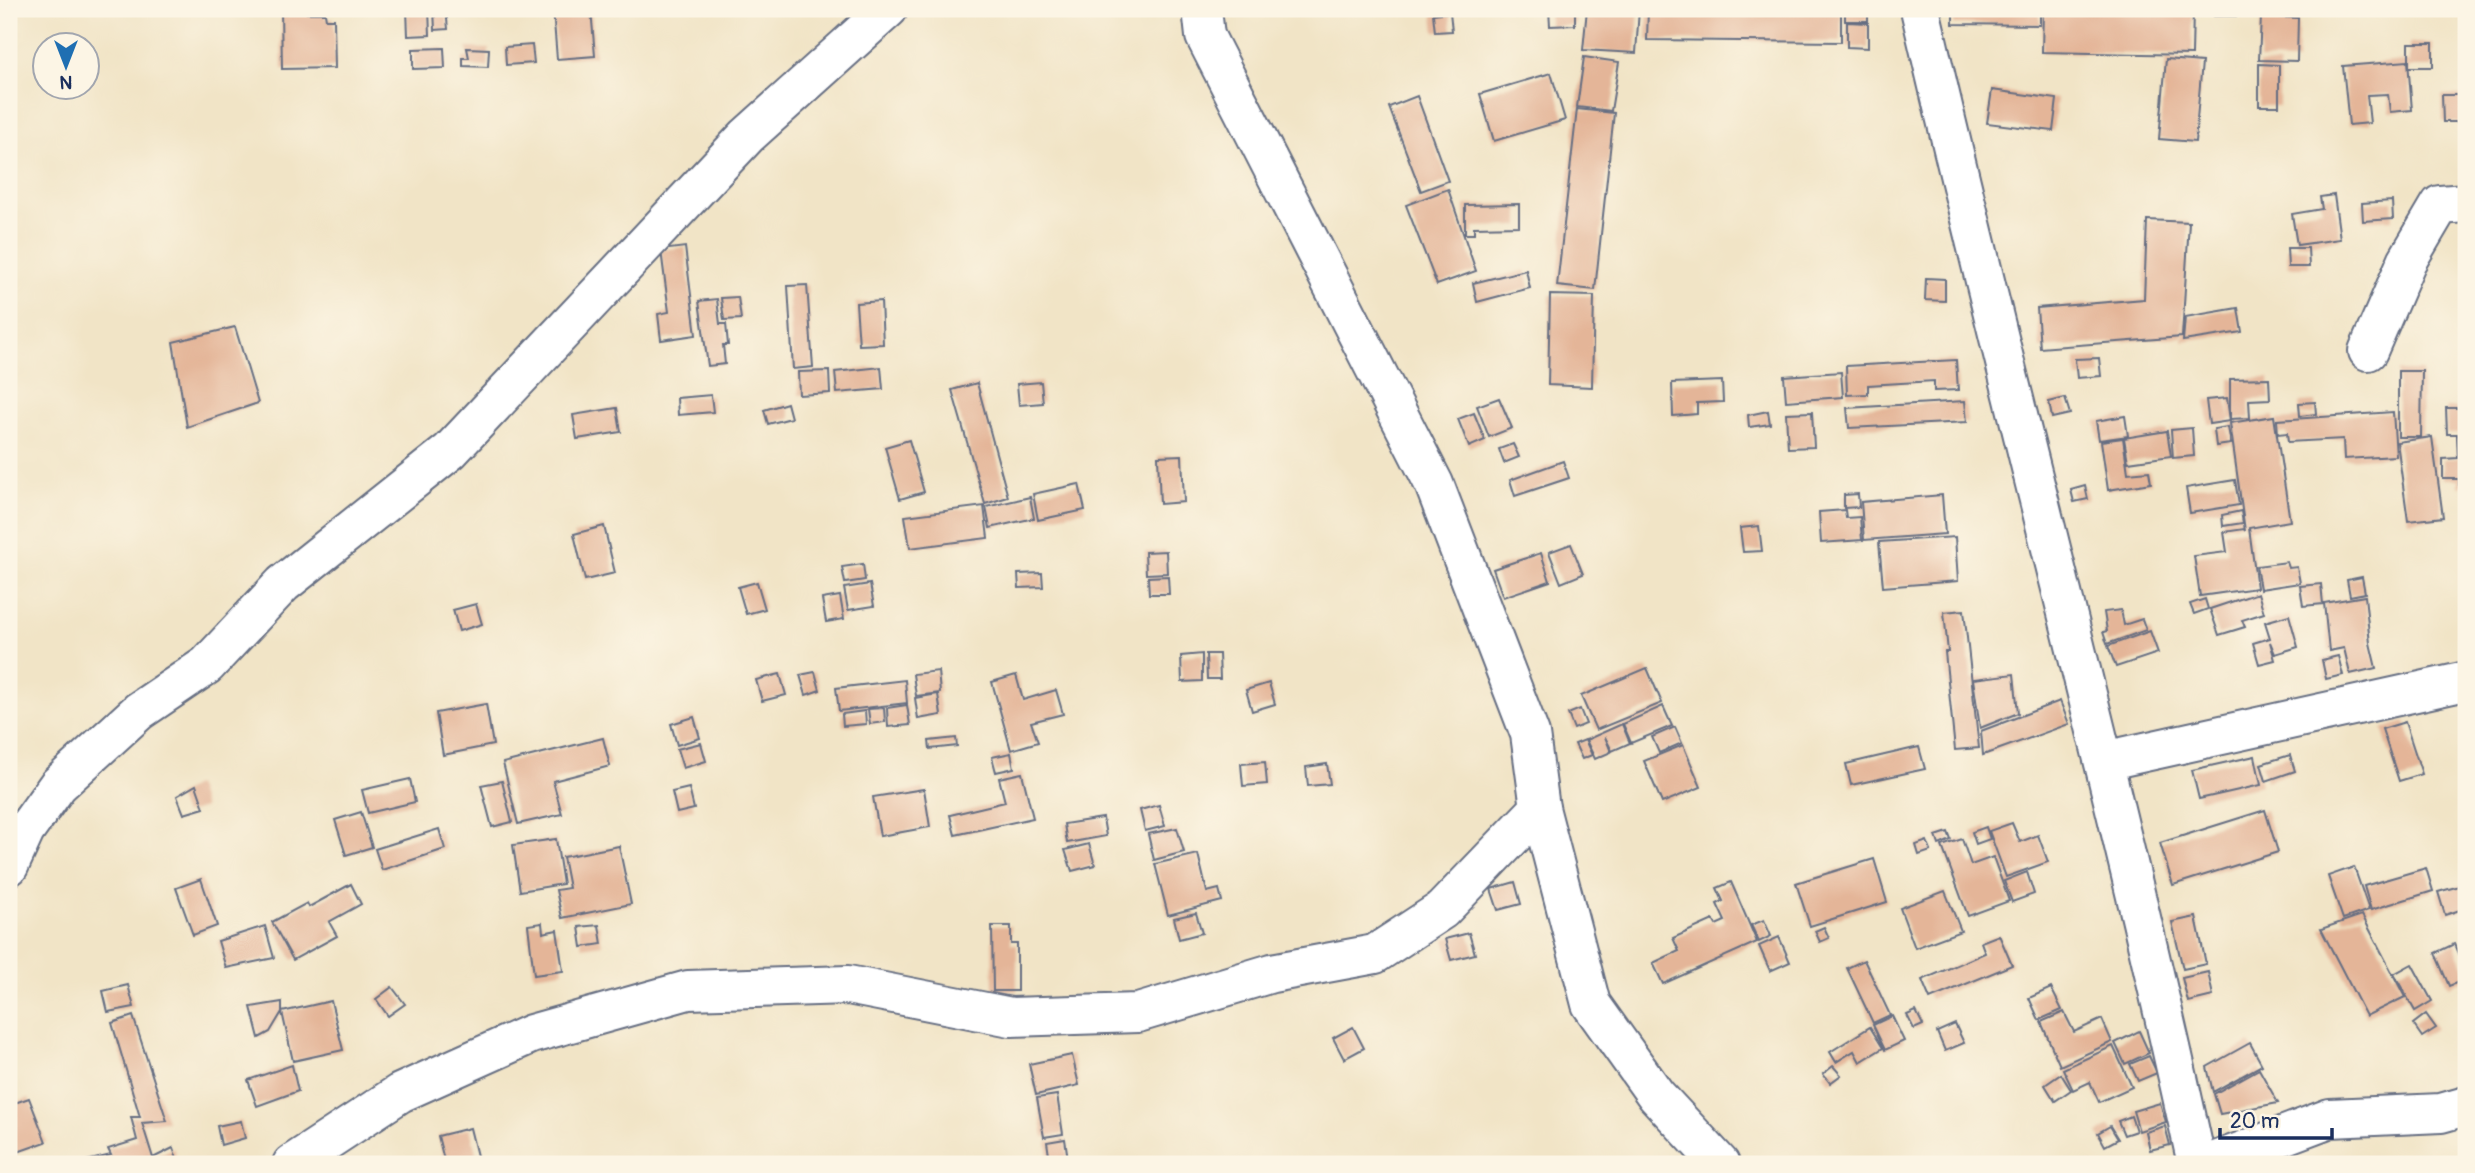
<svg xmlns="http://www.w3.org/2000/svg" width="2475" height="1173" font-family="Pangolin,sans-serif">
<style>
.building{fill:#e4b598}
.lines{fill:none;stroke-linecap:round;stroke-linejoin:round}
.street-casing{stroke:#666e82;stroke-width:42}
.street{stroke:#fff;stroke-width:38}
</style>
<rect width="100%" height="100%" fill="#fcf5e5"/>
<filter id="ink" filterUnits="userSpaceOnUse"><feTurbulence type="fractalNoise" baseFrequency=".0143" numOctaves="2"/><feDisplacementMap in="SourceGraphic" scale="14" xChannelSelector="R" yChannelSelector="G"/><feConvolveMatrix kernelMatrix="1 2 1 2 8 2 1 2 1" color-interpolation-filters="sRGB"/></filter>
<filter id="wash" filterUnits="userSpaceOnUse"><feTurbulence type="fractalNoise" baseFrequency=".00686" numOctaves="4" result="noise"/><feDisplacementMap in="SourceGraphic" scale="28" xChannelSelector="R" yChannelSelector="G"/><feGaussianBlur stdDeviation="1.57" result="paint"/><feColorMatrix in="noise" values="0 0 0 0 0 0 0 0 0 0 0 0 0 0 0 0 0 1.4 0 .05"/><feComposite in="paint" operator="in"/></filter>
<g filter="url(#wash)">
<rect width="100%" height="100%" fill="#f1e4c6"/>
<g id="blocks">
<g class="building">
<polygon points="281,9 307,9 307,13 325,13 326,19 334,19 335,68 282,69"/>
<polygon points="407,9 429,9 430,35 408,36"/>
<polygon points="434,9 446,9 448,29 435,30"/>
<polygon points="553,9 591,9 595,56 557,59"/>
<polygon points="1549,9 1575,9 1575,25 1550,26"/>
<polygon points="1587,9 1639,9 1636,53 1583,50"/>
<polygon points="1648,9 1841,9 1841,42 1647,40"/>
<rect x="1845" y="9" width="23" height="12"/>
<polygon points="1953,9 2040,9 2040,25 1953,24"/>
<polygon points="2043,9 2193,9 2192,55 2042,52"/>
<rect x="2214" y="9" width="46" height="7"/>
<polygon points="2262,9 2279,9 2278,15 2261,14"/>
<polygon points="1450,12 1452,31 1435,32 1433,14"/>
<polygon points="2261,16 2298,18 2297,61 2259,60"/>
<polygon points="1847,22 1868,23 1868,48 1847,47"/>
<rect x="2409" y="43" width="24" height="24"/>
<polygon points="532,45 534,63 506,65 505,47"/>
<polygon points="444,48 445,68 413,69 413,49"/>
<polygon points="467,48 489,49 488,67 463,66 463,58 469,58"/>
<polygon points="1584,57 1619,62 1611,111 1577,107"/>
<polygon points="2166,59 2202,62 2195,142 2159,139"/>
<polygon points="2408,61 2412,110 2390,112 2388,94 2367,95 2370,123 2349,125 2343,66"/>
<polygon points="2259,64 2279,65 2279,106 2259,106"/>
<polygon points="1551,73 1565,120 1494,141 1480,94"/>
<polygon points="1992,90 2057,99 2053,131 1987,123"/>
<polygon points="2442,95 2466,95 2466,122 2443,122"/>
<polygon points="1417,96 1448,181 1421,191 1389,107"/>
<polygon points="1577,109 1614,113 1595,290 1557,286"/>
<polygon points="1448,189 1476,271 1437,285 1406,205"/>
<polygon points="2334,195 2340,239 2297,245 2292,214 2322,209 2320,197"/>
<polygon points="2392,201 2393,219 2363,221 2362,203"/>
<polygon points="1519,204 1519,226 1474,227 1474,234 1465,234 1465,205"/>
<polygon points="2147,220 2189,222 2182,337 2040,348 2037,308 2144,299"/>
<polygon points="685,247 696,335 661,340 658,314 669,312 661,250"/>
<polygon points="2287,248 2308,248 2309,267 2288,267"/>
<polygon points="1526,270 1530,288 1477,302 1473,283"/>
<polygon points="1926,278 1945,279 1945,301 1925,300"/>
<polygon points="807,285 813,367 793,369 788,286"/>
<polygon points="1550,295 1594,296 1592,387 1548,385"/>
<polygon points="738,297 741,319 724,320 721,298"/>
<polygon points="717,299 720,324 726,324 728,345 723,345 725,364 708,366 699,301"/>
<polygon points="881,301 883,344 859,345 856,303"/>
<polygon points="2238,308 2242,332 2183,341 2185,317"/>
<polygon points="235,327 258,403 187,427 173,342"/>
<polygon points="2099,358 2101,376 2077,378 2075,359"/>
<polygon points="1956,360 1958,390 1934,391 1934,381 1868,385 1868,394 1847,395 1846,366"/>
<polygon points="881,367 883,389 837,393 835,372"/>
<polygon points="829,371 830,393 799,395 798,372"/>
<polygon points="2398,371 2422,371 2421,437 2398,437"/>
<polygon points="1841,372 1843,397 1786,401 1784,376"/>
<polygon points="2269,378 2270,399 2249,400 2250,418 2230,419 2230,379"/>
<polygon points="1722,381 1723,402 1697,403 1697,414 1673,416 1672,383"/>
<polygon points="1041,382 1043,403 1019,405 1017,384"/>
<polygon points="977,383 1008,497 985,504 952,390"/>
<polygon points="711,395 713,412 678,415 677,398"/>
<polygon points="1499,398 1512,428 1489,437 1477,406"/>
<polygon points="2065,398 2070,414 2052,418 2049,402"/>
<polygon points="2227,398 2230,421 2209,424 2206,400"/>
<polygon points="1965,401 1967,422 1849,428 1847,408"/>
<polygon points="2315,402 2316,414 2300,416 2299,403"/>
<polygon points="787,403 791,418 768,424 764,410"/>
<polygon points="617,408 621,432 577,439 573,415"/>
<polygon points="2446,408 2466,408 2466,434 2447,434"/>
<polygon points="1768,411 1770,424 1749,427 1748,415"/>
<polygon points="1812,412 1814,447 1788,448 1786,413"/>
<polygon points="2393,412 2396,456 2344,459 2343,439 2288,442 2287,433 2278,434 2277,420"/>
<polygon points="1474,413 1485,440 1469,447 1458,419"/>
<polygon points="2125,416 2128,436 2099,440 2096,421"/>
<polygon points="2274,416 2290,521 2249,528 2257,588 2200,596 2194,556 2227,552 2224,532 2244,529 2245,531 2230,423"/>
<polygon points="2228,427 2231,444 2216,446 2214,429"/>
<polygon points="2192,428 2194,456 2173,458 2171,430"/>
<polygon points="2167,431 2171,456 2128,462 2124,438"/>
<polygon points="2466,435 2466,485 2459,486 2459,479 2443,479 2443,459 2458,458 2457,436"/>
<polygon points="2432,437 2443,517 2408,521 2397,442"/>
<polygon points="2123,438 2128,473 2149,471 2151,483 2108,490 2101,441"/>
<polygon points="909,440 924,492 900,499 885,447"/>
<polygon points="1513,444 1519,457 1504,463 1499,449"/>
<polygon points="1182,455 1184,502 1160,504 1158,456"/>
<polygon points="1563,461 1569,478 1515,496 1510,480"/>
<polygon points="2235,480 2239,505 2190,513 2186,488"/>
<polygon points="1079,484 1085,510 1038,520 1033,494"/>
<polygon points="2085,486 2088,499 2074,502 2071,490"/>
<polygon points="1858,494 1859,507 1844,508 1844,495"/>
<polygon points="1942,495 1945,534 1864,540 1861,502"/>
<polygon points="1030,497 1034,518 990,528 986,507"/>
<polygon points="984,506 988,538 910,548 905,516"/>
<polygon points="1845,510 1846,518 1860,517 1862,540 1821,543 1819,512"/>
<polygon points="2241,511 2243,523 2223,526 2222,515"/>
<polygon points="604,526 615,573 585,580 574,534"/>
<polygon points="1759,526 1762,551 1743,552 1740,528"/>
<polygon points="1955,537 1958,581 1883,587 1879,542"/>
<polygon points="1571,544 1583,574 1561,583 1549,552"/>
<polygon points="1166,551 1167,573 1146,574 1145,552"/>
<polygon points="1541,553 1550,581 1503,597 1493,569"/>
<polygon points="2287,562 2289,568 2297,567 2300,583 2260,589 2256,566"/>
<polygon points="863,564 865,580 845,583 842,567"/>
<polygon points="1042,573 1043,587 1019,588 1018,574"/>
<polygon points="1168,576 1169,594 1149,594 1148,577"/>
<polygon points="2362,577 2365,593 2350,596 2347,580"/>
<polygon points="757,582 765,609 746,614 738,587"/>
<polygon points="870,584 874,606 848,610 844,588"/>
<polygon points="2321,584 2323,604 2303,606 2300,586"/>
<polygon points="2258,593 2264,613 2242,620 2245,627 2219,635 2210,609"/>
<polygon points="840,596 844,619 826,622 822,599"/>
<polygon points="2365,596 2370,643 2376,668 2350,674 2344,648 2329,651 2324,603"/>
<polygon points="2205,599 2208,609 2194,614 2190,604"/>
<polygon points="476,604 482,624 459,631 453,610"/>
<polygon points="1964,610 1979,748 1955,750 1945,652 1948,652 1944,612"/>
<polygon points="2121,610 2124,625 2142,619 2146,630 2107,644 2103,632 2107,631 2104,612"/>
<polygon points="2289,615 2298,647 2275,654 2270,642 2275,660 2259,664 2253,643 2270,638 2265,622"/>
<polygon points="2150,631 2158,653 2116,667 2108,646"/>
<polygon points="1202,654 1202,681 1182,682 1181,656"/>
<polygon points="1206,654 1219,654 1220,679 1207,679"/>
<polygon points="2338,656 2343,675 2326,679 2322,660"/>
<polygon points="1647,668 1662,703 1596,730 1581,696"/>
<polygon points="938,671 940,693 916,696 913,674"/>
<polygon points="815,672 820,690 806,695 800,675"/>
<polygon points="780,674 786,695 762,701 756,680"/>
<polygon points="2014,674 2018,713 1980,728 1973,679"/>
<polygon points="1016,675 1023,700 1056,690 1063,714 1031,722 1038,742 1011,750 992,682"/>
<polygon points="905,680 907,703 839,711 836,688"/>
<polygon points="1269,683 1275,704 1252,711 1246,690"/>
<polygon points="938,694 941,715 918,719 915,698"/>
<polygon points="2060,701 2069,724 1983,755 1981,731"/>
<polygon points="486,704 493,745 443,755 436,713"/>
<polygon points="907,705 910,725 888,727 887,708"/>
<polygon points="1663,706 1672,726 1631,743 1623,724"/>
<polygon points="884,708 885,722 870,724 868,709"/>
<polygon points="1580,709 1586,724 1574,729 1568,714"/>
<polygon points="865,711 866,724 843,726 842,714"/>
<polygon points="694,717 700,738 677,745 671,724"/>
<polygon points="2405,722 2422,774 2399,781 2382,729"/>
<polygon points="1622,724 1630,743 1612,751 1605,737 1611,752 1595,759 1586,740"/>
<polygon points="1675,727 1682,743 1659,753 1652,737"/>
<polygon points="603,738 610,766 553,781 562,814 518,824 503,763"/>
<polygon points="956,738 957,746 930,749 929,741"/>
<polygon points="1585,740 1592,755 1582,759 1575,744"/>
<polygon points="701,743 706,761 683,768 677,749"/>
<polygon points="1683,745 1701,787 1662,803 1644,761"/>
<polygon points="1919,747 1925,769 1851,785 1846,764"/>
<polygon points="1011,753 1014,768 996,772 992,757"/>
<polygon points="2290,755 2295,771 2266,781 2261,764"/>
<polygon points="2255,756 2261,785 2199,799 2192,770"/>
<polygon points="1265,762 1267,784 1243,786 1241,764"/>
<polygon points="1327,764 1330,784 1308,786 1306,767"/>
<polygon points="1022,773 1033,818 955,835 950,815 1005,802 999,778"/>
<polygon points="410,779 415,802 368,813 362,790"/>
<polygon points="502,781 512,822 492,827 481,785"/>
<polygon points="196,785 204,808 184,814 177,796"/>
<polygon points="689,788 694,809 677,813 672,792"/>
<polygon points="924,789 930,827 880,836 873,797"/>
<polygon points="1159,805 1165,826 1145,831 1140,810"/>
<polygon points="2265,810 2278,852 2173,885 2160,843"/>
<polygon points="361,812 372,847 346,855 335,820"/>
<polygon points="1103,818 1106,836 1067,843 1064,824"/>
<polygon points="2012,823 2020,842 2038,835 2048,862 2006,877 1989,831"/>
<polygon points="1986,827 1990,839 1976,844 1972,832"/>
<polygon points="1177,828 1184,852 1154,860 1148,834"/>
<polygon points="439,829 445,849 382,870 375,849"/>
<polygon points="1948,832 1951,840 1939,845 1936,836"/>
<polygon points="556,839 563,884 520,891 513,845"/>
<polygon points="1962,839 1971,865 1993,857 2009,901 1968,916 1942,846"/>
<polygon points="1927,841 1931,851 1919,855 1916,845"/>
<polygon points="1089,844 1095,865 1072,871 1065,850"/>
<polygon points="619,846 631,904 562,918 556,890 569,888 563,857"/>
<polygon points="1198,854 1207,892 1219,889 1222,901 1168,915 1155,864"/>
<polygon points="1874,859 1887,902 1810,926 1796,883"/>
<polygon points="2354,867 2369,910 2343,919 2328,876"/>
<polygon points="2426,868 2433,891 2371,910 2364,886"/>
<polygon points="2027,872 2034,894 2012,902 2004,881"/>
<polygon points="201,879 217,926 193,935 176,888"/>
<polygon points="1515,882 1521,904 1498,910 1491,889"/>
<polygon points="1731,882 1757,942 1663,984 1653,963 1679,951 1673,938 1713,920 1716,925 1725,921 1717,904 1723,901 1717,888"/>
<polygon points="351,884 361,904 329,922 337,936 293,960 272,922 307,903 309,907"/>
<polygon points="2463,885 2466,908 2445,915 2438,892"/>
<polygon points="1945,891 1961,931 1915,948 1900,908"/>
<polygon points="1196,913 1202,933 1179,939 1174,918"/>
<polygon points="2362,915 2405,997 2366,1016 2321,929"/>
<polygon points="2196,917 2206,964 2183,969 2172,922"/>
<polygon points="1764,920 1771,936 1759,942 1751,925"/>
<polygon points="542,923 543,933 557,930 563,971 534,975 528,925"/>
<polygon points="599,925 602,944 582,947 579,927"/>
<polygon points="265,926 274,958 226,968 218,941"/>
<polygon points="992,926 1011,926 1011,944 1017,944 1017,991 993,991"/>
<polygon points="1824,927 1829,938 1820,942 1815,931"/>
<polygon points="1469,933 1475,954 1451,960 1445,939"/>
<polygon points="1999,935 2012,965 1930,999 1922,980 1985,953 1981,942"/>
<polygon points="1779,937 1790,962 1770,971 1759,946"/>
<polygon points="2454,944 2466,972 2466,979 2449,986 2435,953"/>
<polygon points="1864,960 1890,1015 1873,1023 1847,968"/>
<polygon points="2412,964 2432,1001 2415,1011 2394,974"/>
<polygon points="2208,972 2213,996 2188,1002 2182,978"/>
<polygon points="128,985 134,1007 108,1012 103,991"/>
<polygon points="392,987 405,1004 388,1016 376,999"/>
<polygon points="2051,988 2062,1010 2039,1020 2029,998"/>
<polygon points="331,1001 343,1050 293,1061 282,1012 270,1032 259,1038 251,1007 282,1002 282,1012"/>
<polygon points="1916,1011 1923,1025 1914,1029 1907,1015"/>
<polygon points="2064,1012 2074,1032 2102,1019 2112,1042 2060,1066 2041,1022"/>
<polygon points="2426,1014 2436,1028 2422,1037 2413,1024"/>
<polygon points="133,1016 167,1121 142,1123 153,1158 173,1148 179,1164 74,1164 111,1155 108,1149 137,1140 131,1117 140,1117 112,1023"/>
<polygon points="1892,1016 1904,1041 1885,1050 1873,1025"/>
<polygon points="1955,1024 1964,1043 1945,1051 1937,1032"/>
<polygon points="1353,1027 1364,1048 1344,1059 1333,1038"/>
<polygon points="1870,1027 1883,1048 1860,1062 1854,1051 1836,1062 1830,1052"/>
<polygon points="2139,1031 2149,1053 2125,1064 2115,1043"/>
<polygon points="2250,1043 2262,1065 2213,1092 2207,1067"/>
<polygon points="2113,1046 2132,1087 2099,1102 2090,1082 2073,1090 2063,1069"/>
<polygon points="1072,1055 1079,1085 1036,1095 1029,1064"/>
<polygon points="2149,1056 2157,1073 2138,1081 2130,1064"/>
<polygon points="292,1065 298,1091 257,1106 248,1080"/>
<polygon points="1833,1066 1841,1075 1830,1083 1823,1074"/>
<polygon points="2259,1069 2278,1103 2220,1114 2214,1094"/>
<polygon points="2061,1074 2071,1090 2055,1101 2045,1085"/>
<polygon points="1057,1095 1063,1134 1044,1137 1037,1098"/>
<polygon points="29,1098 46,1142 9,1155 9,1105"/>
<polygon points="2160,1103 2166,1122 2139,1131 2133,1111"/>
<polygon points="2131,1116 2136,1131 2124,1135 2118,1121"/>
<polygon points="241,1121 245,1138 221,1145 217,1126"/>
<polygon points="2110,1126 2118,1139 2105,1146 2098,1133"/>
<polygon points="2165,1126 2170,1145 2150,1150 2146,1132"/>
<polygon points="470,1128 479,1164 445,1164 438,1136"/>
<polygon points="1065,1139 1068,1159 1050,1162 1047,1142"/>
</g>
</g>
</g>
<g filter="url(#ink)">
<use href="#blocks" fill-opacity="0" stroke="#666e82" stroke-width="2"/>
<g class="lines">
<g class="street-casing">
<g id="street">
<polyline points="1202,9 1205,36 1434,484 1530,734 1540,808 1591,1004 1656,1095 1720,1164"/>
<path d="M1920 9C2009 395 2113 777 2197 1164"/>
<polyline points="2368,351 2407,261 2440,205 2466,203"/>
<polyline points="2104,761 2466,681"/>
<polyline points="9,866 25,831 58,785 139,711 207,665 283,584 450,451 747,136 888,9"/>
<polyline points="292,1164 400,1093 531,1034 688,990 848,985 1011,1017 1138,1013 1272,973 1375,954 1442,910 1540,808"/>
<polyline points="2208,1164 2330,1118 2441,1113 2466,1106"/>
</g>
</g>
<use href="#street" class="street"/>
</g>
</g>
<rect width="2475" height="1173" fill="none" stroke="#fcf5e5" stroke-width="35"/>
<g transform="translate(66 66) rotate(180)"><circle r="33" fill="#fcf5e5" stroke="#a2a6af" stroke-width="2"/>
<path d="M0-5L12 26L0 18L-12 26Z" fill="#1f6fb2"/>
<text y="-10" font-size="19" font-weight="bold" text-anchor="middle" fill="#1b2f5e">N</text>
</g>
<path d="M2220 1128v10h112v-10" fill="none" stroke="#1b2f5e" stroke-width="3.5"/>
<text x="2230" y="1128" font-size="21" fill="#1b2f5e" stroke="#fcf5e5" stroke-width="5" paint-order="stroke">20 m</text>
</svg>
